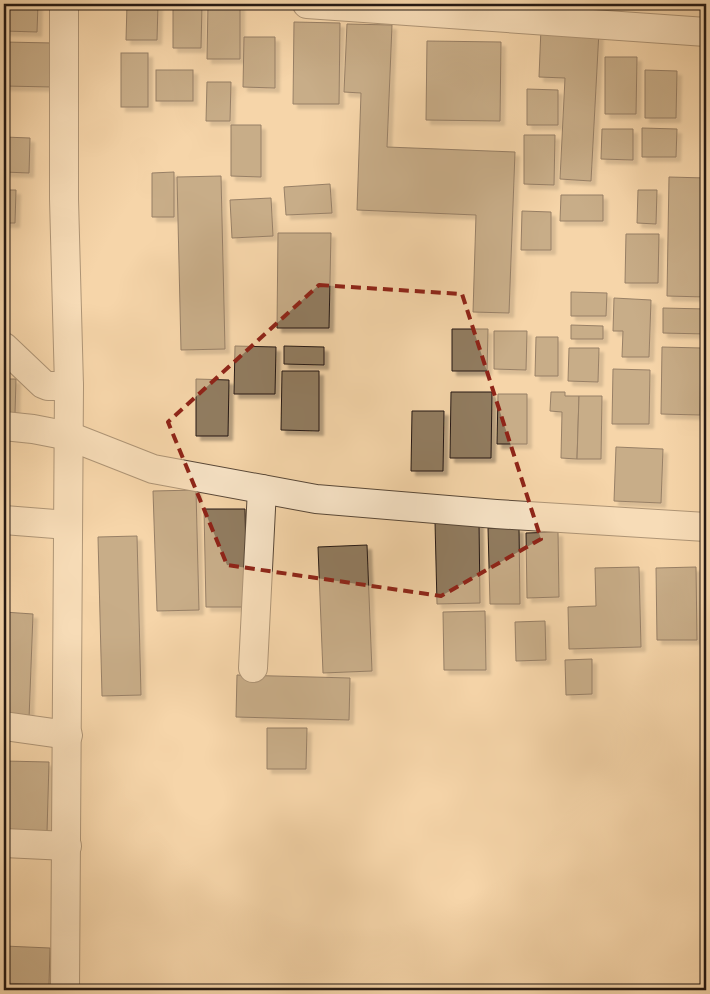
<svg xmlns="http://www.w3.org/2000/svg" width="710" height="994" font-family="'Old Standard TT',serif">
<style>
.building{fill:#917b61;stroke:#251913;filter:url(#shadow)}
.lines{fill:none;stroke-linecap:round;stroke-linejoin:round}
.minor-casing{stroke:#594838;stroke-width:30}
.minor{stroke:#f8e4c7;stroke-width:28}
.marked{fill:none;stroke:#8f2418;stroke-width:4;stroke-dasharray:10 6;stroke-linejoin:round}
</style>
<defs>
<filter id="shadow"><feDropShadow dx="4.5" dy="4.5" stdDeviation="1" flood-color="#0004"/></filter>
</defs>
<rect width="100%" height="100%" fill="#f5d5a9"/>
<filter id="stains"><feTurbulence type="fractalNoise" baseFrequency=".004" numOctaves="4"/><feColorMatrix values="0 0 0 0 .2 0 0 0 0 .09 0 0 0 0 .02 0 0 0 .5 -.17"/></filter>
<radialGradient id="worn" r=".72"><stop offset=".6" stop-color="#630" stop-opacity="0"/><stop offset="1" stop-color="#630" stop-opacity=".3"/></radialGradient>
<g class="building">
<polygon points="4,4 38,4 37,32 4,31"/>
<polygon points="127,4 158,5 157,40 126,40"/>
<polygon points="208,4 240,5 240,59 207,59"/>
<polygon points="173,5 202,5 201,48 173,48"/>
<polygon points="294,22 340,23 339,104 293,104"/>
<polygon points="347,24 392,25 387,147 515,152 509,313 473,312 476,215 357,210 361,93 344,92"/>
<polygon points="541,28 599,31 591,181 560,179 565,78 539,77"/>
<polygon points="244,37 275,37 275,88 243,87"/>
<polygon points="427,41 501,42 500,121 426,120"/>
<polygon points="4,42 53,43 52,87 4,86"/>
<rect x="121" y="53" width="27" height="54"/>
<polygon points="605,57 637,57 636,114 605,114"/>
<rect x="156" y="70" width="37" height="31"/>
<polygon points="645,70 677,71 676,118 645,118"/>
<polygon points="207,82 231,82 230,121 206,121"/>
<polygon points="527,89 558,90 558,125 527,125"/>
<polygon points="231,125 261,125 261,177 231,176"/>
<polygon points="642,128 677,129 676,157 642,157"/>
<polygon points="602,129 633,129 633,160 601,159"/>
<polygon points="524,135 555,135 554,185 524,184"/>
<polygon points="4,137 30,138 29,173 4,172"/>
<polygon points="174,172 174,217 152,217 152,173"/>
<polygon points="221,176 225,349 181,350 177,177"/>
<polygon points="669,177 706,178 706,297 667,296"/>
<polygon points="330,184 332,213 286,215 284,187"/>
<polygon points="4,190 16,190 15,223 4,223"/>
<polygon points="638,190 657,190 656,224 637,223"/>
<polygon points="561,195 603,195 603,221 560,221"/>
<polygon points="271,198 273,236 232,238 230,200"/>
<polygon points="522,211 551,212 551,250 521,250"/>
<polygon points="278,233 331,233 329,328 277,328"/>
<polygon points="626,234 659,234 658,283 625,283"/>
<polygon points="571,292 607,293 606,316 571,316"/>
<polygon points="614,298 651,300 649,357 622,357 623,331 613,331"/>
<polygon points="663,308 706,309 706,334 663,333"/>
<polygon points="571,325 603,326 603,339 571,339"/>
<polygon points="452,329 488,329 487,371 452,371"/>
<polygon points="494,331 527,331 526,370 494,369"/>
<polygon points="536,337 558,337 558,376 535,376"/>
<polygon points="235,346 276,347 275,394 234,394"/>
<polygon points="284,346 324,347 324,365 284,364"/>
<polygon points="662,347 701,348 700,415 661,414"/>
<polygon points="569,348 599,348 598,382 568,381"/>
<polygon points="613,369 650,370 649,424 612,424"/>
<polygon points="282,371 319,371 319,431 281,430"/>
<polygon points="4,379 16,379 15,414 4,414"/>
<polygon points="196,379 229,380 228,436 196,436"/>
<polygon points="451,392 492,392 491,458 450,458"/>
<polygon points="551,392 565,392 565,396 579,396 577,459 561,458 562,412 550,411"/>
<polygon points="498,394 527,394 527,444 497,444"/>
<polygon points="579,396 602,396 601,459 577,459"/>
<polygon points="412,411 444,411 443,471 411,471"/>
<polygon points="616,447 663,449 661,503 614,501"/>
<polygon points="196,490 199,610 157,611 153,491"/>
<polygon points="204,509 245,509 247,607 206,607"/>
<polygon points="479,521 480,603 437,604 435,522"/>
<polygon points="488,528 519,528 520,604 490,604"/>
<polygon points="558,532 559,597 527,598 526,533"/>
<polygon points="137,536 141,695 102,696 98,537"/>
<polygon points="367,545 372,671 323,673 318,547"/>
<polygon points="639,567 641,647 569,649 568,607 596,606 595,568"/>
<polygon points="696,567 697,640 657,640 656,568"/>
<polygon points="485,611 486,670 444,670 443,612"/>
<polygon points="4,612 33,614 29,719 4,718"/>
<polygon points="545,621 546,660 516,661 515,622"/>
<polygon points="592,659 592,694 566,695 565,660"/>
<polygon points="237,675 350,678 349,720 236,717"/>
<polygon points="267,728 307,728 306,769 267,769"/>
<polygon points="4,761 49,762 47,832 4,831"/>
<polygon points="4,946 50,948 49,985 4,983"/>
</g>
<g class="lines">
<g class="minor-casing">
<g id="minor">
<polyline points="64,4 64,199 69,386 65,990"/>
<polyline points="307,4 706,32"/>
<polyline points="4,347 43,384 48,386 69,386"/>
<polyline points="4,426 33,429 69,436 153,469 316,499 496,514 706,527"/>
<polyline points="4,520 68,525"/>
<polyline points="253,668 262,489"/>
<polyline points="4,726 68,735"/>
<polyline points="4,843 67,846"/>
</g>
</g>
<use href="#minor" class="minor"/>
</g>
<path d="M0 0H710V994H0ZM319 285 462 294 541 539 441 596 227 565 168 422Z" fill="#f5d5a9" fill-opacity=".55" fill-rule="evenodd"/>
<path class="marked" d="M319 285 462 294 541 539 441 596 227 565 168 422Z"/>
<rect width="710" height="994" fill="none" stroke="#f5d5a9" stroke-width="20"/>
<rect x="5" y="5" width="700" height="984" fill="none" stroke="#251913" stroke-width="2.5"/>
<rect x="10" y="10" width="690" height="974" fill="none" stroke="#251913"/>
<rect width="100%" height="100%" filter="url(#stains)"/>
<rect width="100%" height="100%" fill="url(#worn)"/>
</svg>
